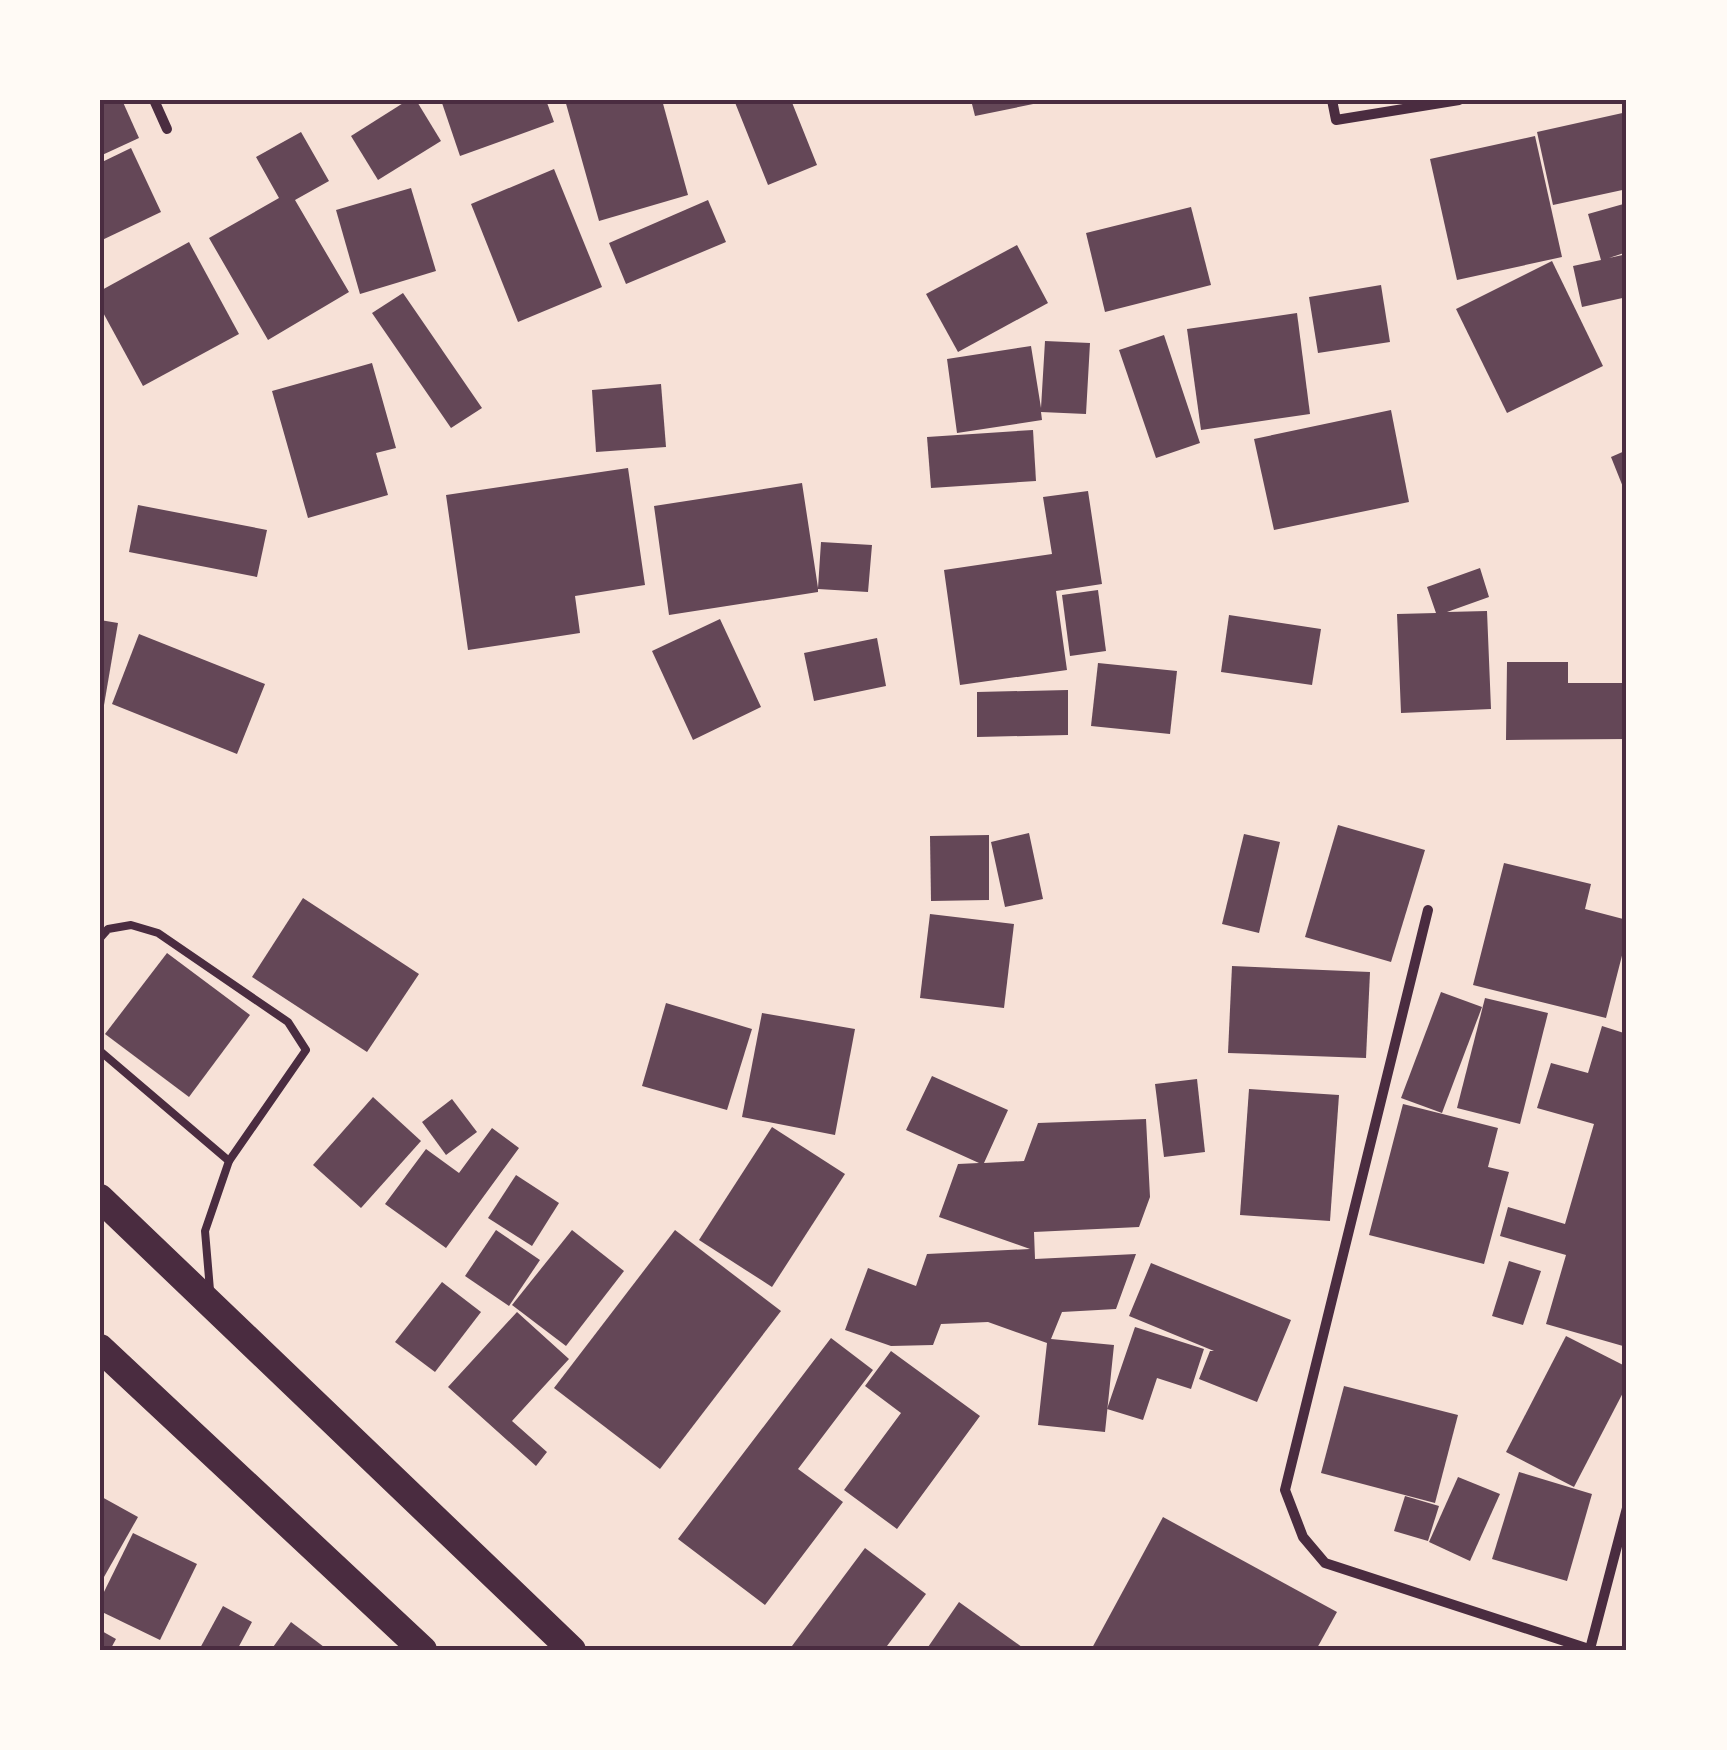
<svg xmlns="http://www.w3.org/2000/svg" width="1727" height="1750" font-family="Figtree,sans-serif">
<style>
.building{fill:#644757}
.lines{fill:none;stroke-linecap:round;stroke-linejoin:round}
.service{stroke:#4a2c40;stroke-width:8}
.minor{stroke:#4a2c40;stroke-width:10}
.trunk{stroke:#4a2c40;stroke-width:28}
.neatline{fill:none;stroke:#4a2c40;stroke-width:4}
</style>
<rect width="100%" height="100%" fill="#f7e1d7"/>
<g class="building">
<polygon points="100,100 122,100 139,138 100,156"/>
<polygon points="408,100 416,100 441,141 378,180 351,136"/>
<polygon points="441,100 546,100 554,122 460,156"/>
<polygon points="565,100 662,100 688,195 599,221"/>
<polygon points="734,100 791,100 817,165 768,185"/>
<polygon points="971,100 1043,100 1043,102 975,116"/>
<polygon points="1627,112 1627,189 1553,205 1537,132"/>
<polygon points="301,132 329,181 295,200 349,292 268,340 209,238 279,198 256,157"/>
<polygon points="1535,136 1562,257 1457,280 1430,159"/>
<polygon points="131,148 161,212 100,241 100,163"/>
<polygon points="554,169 602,287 518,322 471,204"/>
<polygon points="411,188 436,271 360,294 336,210"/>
<polygon points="708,200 726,242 626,284 609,243"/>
<polygon points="1627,203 1627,252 1609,258 1627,254 1627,297 1582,307 1573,266 1601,260 1588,214"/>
<polygon points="1191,207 1211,285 1105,312 1086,233"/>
<polygon points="189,242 239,334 143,386 100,307 100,291"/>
<polygon points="1017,245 1048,303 958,352 926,294"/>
<polygon points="1552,261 1603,366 1507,413 1456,309"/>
<polygon points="1381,285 1390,342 1318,353 1309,297"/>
<polygon points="403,293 482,408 451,428 372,313"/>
<polygon points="1297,313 1310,414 1201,430 1187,329"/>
<polygon points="1164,335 1200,443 1156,458 1119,350"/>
<polygon points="1045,341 1090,343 1086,414 1041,412 1042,420 957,433 947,359 1031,346 1041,408"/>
<polygon points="372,363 396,448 376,453 388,495 308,518 272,391"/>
<polygon points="661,384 666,447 596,452 592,390"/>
<polygon points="1391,410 1409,502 1274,530 1254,439"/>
<polygon points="1033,430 1036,481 931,488 927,437"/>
<polygon points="1627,450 1627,497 1611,457"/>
<polygon points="628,468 645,585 575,596 580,633 468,650 446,495"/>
<polygon points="802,483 818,588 821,542 872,545 868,592 818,589 818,592 669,615 654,506"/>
<polygon points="1088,491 1102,584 1056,591 1067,670 960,685 944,570 1052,554 1043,497"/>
<polygon points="138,505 267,530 257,577 129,552"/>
<polygon points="1480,568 1489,597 1447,612 1487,611 1491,709 1401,713 1397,614 1436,613 1427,587"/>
<polygon points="1098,590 1106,651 1070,656 1062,595"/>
<polygon points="1229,615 1321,629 1312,685 1221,672"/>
<polygon points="720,619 761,707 693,740 652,651"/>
<polygon points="100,620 118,623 103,711 100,711"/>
<polygon points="139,634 265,684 237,754 112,704"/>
<polygon points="877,638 886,686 814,701 804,653"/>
<polygon points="1507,662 1568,662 1568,683 1627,683 1627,739 1506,740"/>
<polygon points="1098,663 1177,671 1170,734 1091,726"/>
<polygon points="1068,690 1068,735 977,737 977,692"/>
<polygon points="1338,825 1425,850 1391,962 1305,937"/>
<polygon points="1029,833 1043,899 1005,907 991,842"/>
<polygon points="1244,834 1280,842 1259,933 1222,924"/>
<polygon points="989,835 989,900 931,901 930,836"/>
<polygon points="1504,863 1591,884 1585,909 1627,920 1627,936 1606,1018 1473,985"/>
<polygon points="303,898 419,974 367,1052 252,977"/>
<polygon points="930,914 1014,924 1004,1008 920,998"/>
<polygon points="167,953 250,1015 189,1097 105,1034"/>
<polygon points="1232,966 1370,972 1366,1058 1228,1053"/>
<polygon points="1441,992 1482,1007 1442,1113 1401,1098"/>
<polygon points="1485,998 1548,1013 1520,1124 1457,1108"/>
<polygon points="666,1003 752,1029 727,1110 642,1086"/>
<polygon points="762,1013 855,1029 835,1135 742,1117"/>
<polygon points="1602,1026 1627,1034 1627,1331 1623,1346 1546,1324 1566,1255 1500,1236 1508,1207 1565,1224 1594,1124 1537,1108 1551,1063 1588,1073"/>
<polygon points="932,1076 1008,1110 984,1163 1024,1161 1038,1123 1146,1119 1150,1197 1139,1227 1034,1232 1035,1259 1136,1254 1116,1309 1062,1312 1051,1339 1114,1345 1105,1432 1038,1425 1047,1343 988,1322 941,1324 933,1345 891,1346 845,1330 868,1268 916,1286 927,1254 1030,1249 939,1217 958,1164 979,1163 906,1130"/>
<polygon points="1197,1079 1205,1152 1164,1157 1155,1084"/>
<polygon points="1249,1089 1339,1095 1330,1221 1240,1215"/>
<polygon points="373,1097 421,1141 361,1208 313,1165"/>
<polygon points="452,1099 477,1132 446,1155 422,1122"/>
<polygon points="1403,1104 1498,1128 1488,1167 1509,1172 1484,1264 1369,1235"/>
<polygon points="772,1127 845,1174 772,1287 699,1240"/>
<polygon points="492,1128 519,1148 446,1248 385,1204 426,1149 459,1173"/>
<polygon points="516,1175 559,1203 532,1246 488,1218"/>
<polygon points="496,1230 540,1260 509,1306 465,1276"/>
<polygon points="572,1230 624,1271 566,1346 512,1305"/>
<polygon points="675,1230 781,1311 660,1469 554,1388"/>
<polygon points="1509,1261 1541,1271 1523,1325 1492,1316"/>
<polygon points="1151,1263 1291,1320 1257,1402 1199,1379 1210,1351 1214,1351 1129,1316"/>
<polygon points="442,1282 481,1312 435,1372 395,1342"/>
<polygon points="517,1312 569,1359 512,1421 547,1452 536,1466 448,1387"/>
<polygon points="1135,1327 1204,1349 1191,1389 1157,1378 1143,1420 1107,1409"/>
<polygon points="1566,1336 1627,1367 1627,1385 1574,1487 1506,1452"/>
<polygon points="831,1338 873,1370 798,1469 843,1502 765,1605 678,1539"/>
<polygon points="891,1351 980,1416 897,1529 844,1490 901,1413 865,1386"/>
<polygon points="1344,1386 1458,1415 1435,1503 1321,1473"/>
<polygon points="1519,1472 1592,1494 1567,1581 1492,1559"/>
<polygon points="1458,1477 1500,1494 1470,1561 1429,1542"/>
<polygon points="100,1496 138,1517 100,1584"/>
<polygon points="1405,1496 1439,1506 1428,1541 1394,1531"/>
<polygon points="1163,1517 1337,1612 1316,1650 1091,1650"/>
<polygon points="133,1533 197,1564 160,1640 100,1611 100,1600"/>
<polygon points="865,1548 926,1594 884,1650 789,1650"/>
<polygon points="959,1602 1026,1650 926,1650"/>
<polygon points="223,1606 252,1622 237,1650 199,1650"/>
<polygon points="291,1622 328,1650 271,1650"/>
<polygon points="100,1630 116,1639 110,1650 100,1650"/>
</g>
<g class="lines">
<g class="service">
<polyline points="100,938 108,929 131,925 158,933 288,1022 306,1050 229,1161 205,1231 210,1290"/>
<polyline points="100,1051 229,1161"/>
</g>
<g class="minor">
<polyline points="154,100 167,129"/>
<polyline points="1332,100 1336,120 1459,100"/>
<polyline points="1428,910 1285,1490 1303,1537 1325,1563 1592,1650"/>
<polyline points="1590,1649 1627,1508"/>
</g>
<g class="trunk">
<polyline points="100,1198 572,1650"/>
<polyline points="100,1348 423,1650"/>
</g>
</g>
<rect width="1727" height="1750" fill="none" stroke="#fffaf5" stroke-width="205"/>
<rect x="102" y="102" width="1522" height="1546" class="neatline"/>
</svg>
